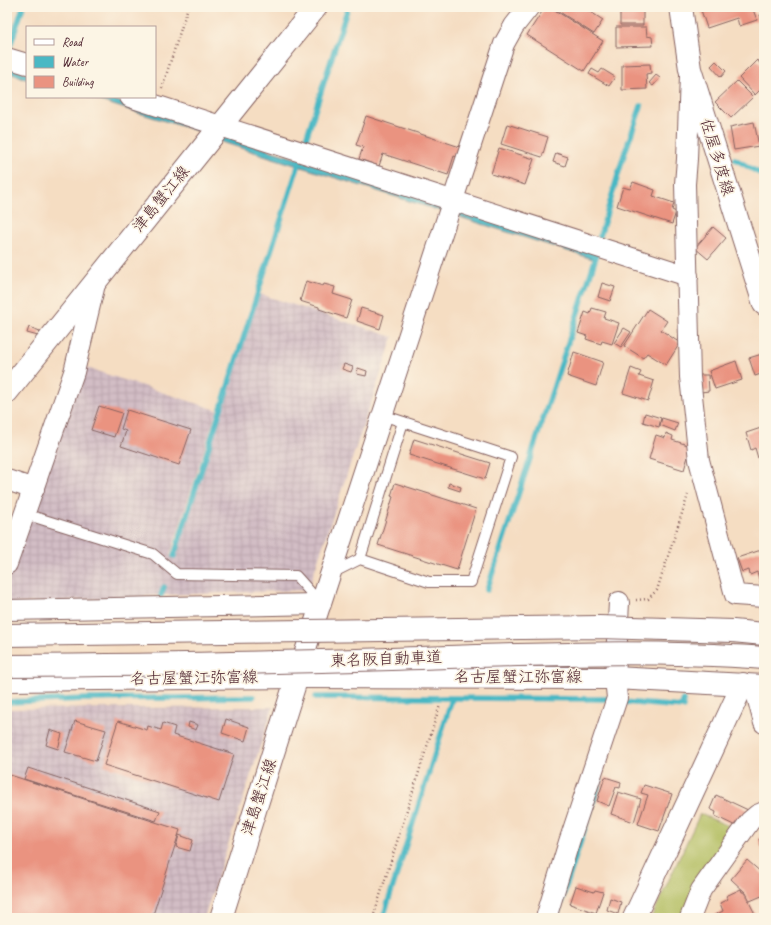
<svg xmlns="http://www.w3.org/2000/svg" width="771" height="925" font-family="Caveat,'Klee One',sans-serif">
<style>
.industrial{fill:url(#industrial-grid)}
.garden{fill:#b0bc5d;stroke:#7d6e44}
.water{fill:#4ab8c4;stroke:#4a6c78}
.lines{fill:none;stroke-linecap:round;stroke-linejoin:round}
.stream{stroke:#4ab8c4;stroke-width:5.5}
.building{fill:#ea9380}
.service-casing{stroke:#866260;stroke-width:12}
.minor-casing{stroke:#866260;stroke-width:22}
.tertiary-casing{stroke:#866260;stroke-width:24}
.secondary-casing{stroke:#866260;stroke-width:24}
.primary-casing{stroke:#866260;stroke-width:24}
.path{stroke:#866260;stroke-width:2.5;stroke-dasharray:1 3;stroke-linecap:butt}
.service{stroke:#fff;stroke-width:10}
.minor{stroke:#fff;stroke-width:20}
.tertiary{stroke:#fff;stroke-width:22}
.secondary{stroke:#fff;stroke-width:22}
.primary{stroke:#fff;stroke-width:22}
.motorway-bridge-casing{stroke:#866260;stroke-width:24;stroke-linecap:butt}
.motorway-bridge{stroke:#fff;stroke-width:22}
.labels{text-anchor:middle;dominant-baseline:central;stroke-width:3.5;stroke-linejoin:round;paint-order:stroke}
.street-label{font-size:16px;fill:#4a1f2b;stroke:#fcf5e5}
</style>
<defs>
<pattern id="industrial-grid" width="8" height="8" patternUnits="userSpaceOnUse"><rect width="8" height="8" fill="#d2bdc5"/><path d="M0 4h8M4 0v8" fill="none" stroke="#b6a2a9"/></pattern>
</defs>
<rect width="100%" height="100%" fill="#fcf5e5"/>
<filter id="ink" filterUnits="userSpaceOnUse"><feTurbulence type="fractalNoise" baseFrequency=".025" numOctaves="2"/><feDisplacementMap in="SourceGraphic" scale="8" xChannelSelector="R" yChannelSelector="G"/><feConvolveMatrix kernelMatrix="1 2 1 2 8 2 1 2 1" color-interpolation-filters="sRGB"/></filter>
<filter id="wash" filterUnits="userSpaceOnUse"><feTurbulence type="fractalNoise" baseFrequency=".012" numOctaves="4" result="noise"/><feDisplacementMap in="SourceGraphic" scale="16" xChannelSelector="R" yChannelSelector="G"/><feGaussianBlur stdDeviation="0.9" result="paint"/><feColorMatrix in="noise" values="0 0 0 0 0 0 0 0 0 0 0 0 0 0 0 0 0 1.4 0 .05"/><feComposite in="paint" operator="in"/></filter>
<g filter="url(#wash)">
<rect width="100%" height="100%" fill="#f5ddc2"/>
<g class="industrial">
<polygon points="260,294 393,337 308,590 161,595 7,604 7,583 31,507 81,366 217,410 170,556 175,557"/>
<polygon points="273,707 204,918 7,918 7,709"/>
</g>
<polygon class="garden" points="700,814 736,829 686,918 651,918"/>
<g class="water">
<polygon points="7,66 27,73 27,79 7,72"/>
<polygon points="87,97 104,97 205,129 201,132"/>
<polygon points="224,136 598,253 596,260 219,141"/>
</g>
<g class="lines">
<g class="stream">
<polyline points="10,46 23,7"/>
<polyline points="305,142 348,7"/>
<polyline points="735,159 764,176"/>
<polyline points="600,236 623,158 641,106"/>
<polyline points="174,556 300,160"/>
<polyline points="487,590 597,254"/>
<polyline points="161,595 164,587"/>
<polyline points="316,697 607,699"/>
<polyline points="7,702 85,699 253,697"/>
<polyline points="623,702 683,707 683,700"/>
<polyline points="383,918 452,699"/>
<polyline points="556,918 600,781"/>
</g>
</g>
<g id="blocks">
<g class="building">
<polygon points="545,7 550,7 603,41 584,71 527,35"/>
<polygon points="552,7 583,7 603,20 594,34"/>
<polygon points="620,7 648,7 648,9 643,9 643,25 620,25"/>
<polygon points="700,7 752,7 757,20 739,26 737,18 707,28"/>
<polygon points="764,13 764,27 760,15"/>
<polygon points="616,27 646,27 647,36 652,37 653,46 616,47"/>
<polygon points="757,60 764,68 764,86 755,95 739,78"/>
<polygon points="716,61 726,71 721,77 711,66"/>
<polygon points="650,64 651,73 646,74 647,89 622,90 622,65"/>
<polygon points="592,69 599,73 602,69 615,77 609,86 589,74"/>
<polygon points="656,75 660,78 653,86 649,83"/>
<polygon points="737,81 753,97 731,118 715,102"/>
<polygon points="366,116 463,148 460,158 454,156 448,175 383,154 379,166 359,159 363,147 356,145"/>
<polygon points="754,122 759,146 734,150 730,127"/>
<polygon points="507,124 548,137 542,157 501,144"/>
<polygon points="499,148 534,159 525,185 491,174"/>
<polygon points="556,153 568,157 565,166 553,162"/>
<polygon points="633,182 655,190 653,196 674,203 672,210 676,212 672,224 617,206 623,187 630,189"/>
<polygon points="713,227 726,238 708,259 695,248"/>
<polygon points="306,281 323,286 324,284 335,287 333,294 352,300 346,318 319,309 319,307 300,301"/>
<polygon points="602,283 615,287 610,301 598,297"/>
<polygon points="361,308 384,315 380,329 357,321"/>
<polygon points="592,308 606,312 604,318 619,323 612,344 602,341 601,344 586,339 587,336 578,333 585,312 590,314"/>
<polygon points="648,309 667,321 661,330 680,343 666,365 647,353 643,358 624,346"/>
<polygon points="29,327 40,331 38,336 27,333"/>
<polygon points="624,328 631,332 621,347 614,343"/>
<polygon points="574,352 603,362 596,386 567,376"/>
<polygon points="762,354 764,360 764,373 755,376 749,358"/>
<polygon points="736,361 742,380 715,389 709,371"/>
<polygon points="344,364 353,367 351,372 342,369"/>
<polygon points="358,368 367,371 366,376 357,374"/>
<polygon points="631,368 641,372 639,376 654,381 648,401 623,393"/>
<polygon points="700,375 708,375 709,391 701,392"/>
<polygon points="99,406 122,413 114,437 91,430"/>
<polygon points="127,410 191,430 179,465 121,446 126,431 121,429"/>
<polygon points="645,413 661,418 659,427 643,422"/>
<polygon points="662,418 678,423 675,431 660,425"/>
<polygon points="764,427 764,456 758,458 755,448 751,450 746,433"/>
<polygon points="666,433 673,436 672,440 691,446 684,470 649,459 656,435 665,438"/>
<polygon points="414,439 490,463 485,479 409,455"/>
<polygon points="395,483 476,509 457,570 378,545 393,497 391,496"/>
<polygon points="449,483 461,487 460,491 448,487"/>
<polygon points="764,549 764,585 761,585 757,572 750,575 749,570 742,572 737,558"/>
<polygon points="226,719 249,727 245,741 222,733"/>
<polygon points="75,721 106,730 96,761 65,752"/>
<polygon points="118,721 147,730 148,726 161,730 163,723 175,727 173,735 234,754 219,802 104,765"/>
<polygon points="189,722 198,725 196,730 188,727"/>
<polygon points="50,730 62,734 58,749 46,745"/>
<polygon points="28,768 160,811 156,821 24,779"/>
<polygon points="7,774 180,830 152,918 7,918"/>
<polygon points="605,777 621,782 620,788 616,787 609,806 597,801"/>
<polygon points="644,785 672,794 659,831 638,824 648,795 641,793"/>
<polygon points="618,792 641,799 634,822 611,814"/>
<polygon points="716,795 748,810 740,828 715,816 716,812 710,809"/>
<polygon points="764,834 764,855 759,839 763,838 762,835"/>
<polygon points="179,835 193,840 190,851 176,847"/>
<polygon points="747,860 763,874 764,873 764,895 750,901 746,893 731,879"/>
<polygon points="576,886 594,892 595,890 603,892 596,913 570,904"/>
<polygon points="741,889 742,892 744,892 756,916 752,918 714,918 713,916 723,911 720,903 728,899 726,896"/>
<polygon points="610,898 621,902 618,914 607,910"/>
</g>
</g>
</g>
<g filter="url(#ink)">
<use href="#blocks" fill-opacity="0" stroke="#866260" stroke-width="1"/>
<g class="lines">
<g class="service-casing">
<g id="service">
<polyline points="25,514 153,554 177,574 296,576 321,604"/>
<polyline points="360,559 403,422"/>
<polyline points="332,573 360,559 429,582 471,582 511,457 382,415"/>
</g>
</g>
<g class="minor-casing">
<g id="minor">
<polyline points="7,58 27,64"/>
<polyline points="690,75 687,159 685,184 690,377 699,460 735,595 764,597"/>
<polyline points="130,97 688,276"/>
<polyline points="7,480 34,489"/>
<polyline points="7,564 74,372 96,280"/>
<polyline points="7,610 321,604"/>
<polyline points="297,676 504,44 514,26 529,7"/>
<polyline points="754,685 764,723"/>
<polyline points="546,918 569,842 617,698 615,678 619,602"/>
<polyline points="690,918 701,890 750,821 757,815 764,812"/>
</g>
</g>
<g class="tertiary-casing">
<polyline id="tertiary" points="634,918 743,684"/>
</g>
<g class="secondary-casing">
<g id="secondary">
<polyline points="681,7 690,69 764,304"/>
<polyline points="7,392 316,7"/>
<polyline points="221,918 297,677"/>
</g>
</g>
<g class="primary-casing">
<polyline id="primary" points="7,680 297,677 615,678 764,686"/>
</g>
<g class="path">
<polyline points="162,88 188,7"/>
<polyline points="636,600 648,599 657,590 688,495"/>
<polyline points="373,918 440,705"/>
</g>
<use href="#service" class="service"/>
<use href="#minor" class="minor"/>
<use href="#tertiary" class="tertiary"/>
<use href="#secondary" class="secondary"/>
<use href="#primary" class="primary"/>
<g class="motorway-bridge-casing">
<g id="motorway-bridge">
<polyline points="7,635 599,627 733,631 764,634"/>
<path d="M7 666C135 665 263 663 391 659 515 655 640 649 764 658"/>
</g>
</g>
<use href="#motorway-bridge" class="motorway-bridge"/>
</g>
</g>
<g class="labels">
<g class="street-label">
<text transform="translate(717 157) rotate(73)">佐屋多度線</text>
<text transform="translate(161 199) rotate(-51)">津島蟹江線</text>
<text transform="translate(386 659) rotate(-2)">東名阪自動車道</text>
<text x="518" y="677">名古屋蟹江弥富線</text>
<text transform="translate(194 678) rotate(-1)">名古屋蟹江弥富線</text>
<text transform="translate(259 797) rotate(-72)">津島蟹江線</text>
</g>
</g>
<rect width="771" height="925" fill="none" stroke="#fcf5e5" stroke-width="24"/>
<rect x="26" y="26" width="130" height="72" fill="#fcf5e5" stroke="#b59f9b"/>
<rect x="34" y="39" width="20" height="6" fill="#ffffff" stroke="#b59f9b"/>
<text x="62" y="46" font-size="12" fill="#4a1f2b">Road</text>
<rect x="34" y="56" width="20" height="12" fill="#4ab8c4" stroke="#b59f9b"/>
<text x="62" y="66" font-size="12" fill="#4a1f2b">Water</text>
<rect x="34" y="76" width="20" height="12" fill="#ea9380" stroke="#b59f9b"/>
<text x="62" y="86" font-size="12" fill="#4a1f2b">Building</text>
</svg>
